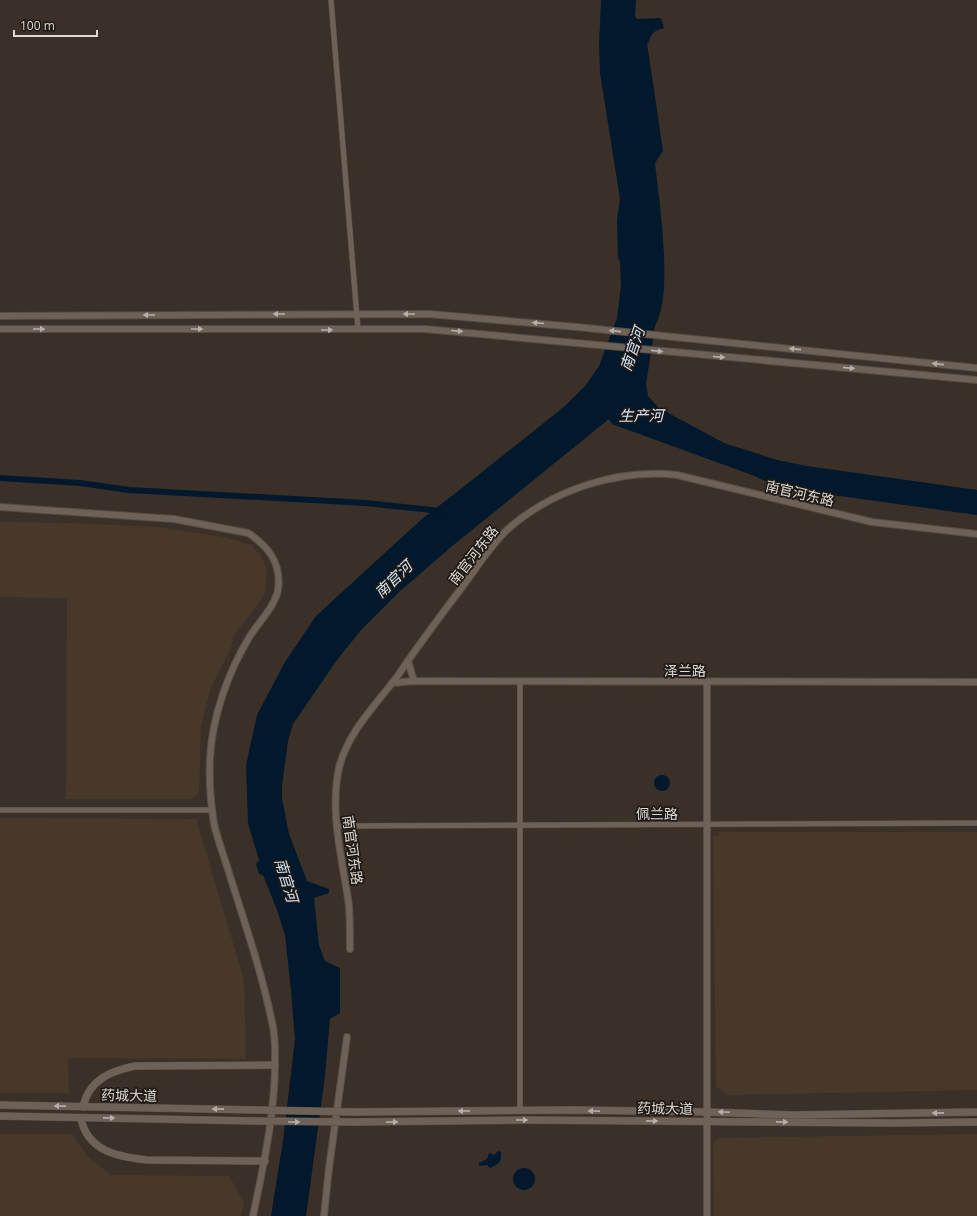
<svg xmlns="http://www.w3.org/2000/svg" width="977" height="1216" font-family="'Open Sans','Noto Sans SC',sans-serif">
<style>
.built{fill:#48382a}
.water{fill:#02182d}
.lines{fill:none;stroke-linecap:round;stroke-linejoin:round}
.canal{stroke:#02182d;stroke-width:6}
.minor-casing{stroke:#564e46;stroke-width:6}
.tertiary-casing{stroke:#564e46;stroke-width:8}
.secondary-casing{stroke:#564e46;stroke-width:8}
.minor{stroke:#6e6258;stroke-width:5}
.tertiary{stroke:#6e6258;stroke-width:6}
.secondary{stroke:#6e6258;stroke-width:7}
.secondary-bridge-casing{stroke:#564e46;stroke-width:8;stroke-linecap:butt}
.secondary-bridge{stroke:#6e6258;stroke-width:7}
.oneway{fill:#b8afa8}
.labels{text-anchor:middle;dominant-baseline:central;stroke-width:3.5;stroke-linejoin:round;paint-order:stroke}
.street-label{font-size:14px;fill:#e0d9d3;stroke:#1e1915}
.water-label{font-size:15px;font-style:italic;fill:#d4e6f9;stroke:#1e1915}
</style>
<rect width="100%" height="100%" fill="#3b3027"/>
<g class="built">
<polygon points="0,522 68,523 157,527 223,537 251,545 261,556 267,569 265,592 259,603 234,635 231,648 211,687 201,726 199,793 191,799 66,799 67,598 0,597"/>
<polygon points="0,818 196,819 244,980 246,1059 68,1058 69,1093 0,1093"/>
<polygon points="720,832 977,832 977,1090 728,1095 716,1087 713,836 717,836"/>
<polygon points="0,1134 72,1134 89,1158 111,1175 229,1176 244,1202 241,1216 0,1216"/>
<polygon points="977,1134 977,1216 714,1216 713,1143 718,1138"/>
</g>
<g class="water">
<path d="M601 0H636L635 16 637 19 661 18 664 28C655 31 651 32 649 42L647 43 663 151 655 163C659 201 674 294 655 326L646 384 648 396 659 408 724 443 777 460 807 466 977 490V515L825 494 770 483 752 475 612 424 609 419 451 547 399 592 361 630 337 660 293 724 288 741 282 786V798L289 834 307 881 329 889V893L314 898 319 945 325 961 340 968V1013L330 1019 325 1076 306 1216H271L283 1141 295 1039 291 991 285 935 277 910 263 875 259 874 256 864 259 860 248 823 246 765 257 715 285 662 316 616 423 518 457 492 565 406 586 385 599 366 617 318 621 286 620 261 618 259 617 220 620 199 600 73 599 45Z"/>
<circle cx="662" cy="783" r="8"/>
<polygon points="498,1151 501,1152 501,1159 498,1164 490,1168 487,1165 479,1166 479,1163 487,1159 489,1153 494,1155"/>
<circle cx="524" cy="1179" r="11"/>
</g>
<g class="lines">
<polyline class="canal" points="0,478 80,483 129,490 366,503 441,511"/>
<g class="minor-casing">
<g id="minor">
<polyline points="331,0 358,329"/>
<polyline points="520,681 520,1111"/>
<polyline points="0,810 213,810"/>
<polyline points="337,826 977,823"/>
</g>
</g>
<g class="tertiary-casing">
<g id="tertiary">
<polyline points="0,316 429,314 577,327 977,368"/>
<polyline points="0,329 425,329 977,380"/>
<path d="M0 507 174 519 248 533C268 546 282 563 278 590 275 606 259 622 250 636 228 672 212 717 210 759 209 779 211 805 214 824 218 841 225 859 230 876 245 924 262 973 272 1022 275 1033 275 1044 275 1055 276 1109 264 1163 253 1216"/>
<polyline points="408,661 414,681"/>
<polyline points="707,682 707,1216"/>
<polyline points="392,683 414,681 977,682"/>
<path d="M350 949C350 935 350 920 349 906 343 861 329 814 339 768 348 731 377 704 399 674 419 644 441 615 463 586 477 567 491 545 508 529 552 490 619 468 677 475L872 522 977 534"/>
<polyline points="324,1216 329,1168 347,1037"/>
</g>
</g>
<g class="secondary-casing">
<g id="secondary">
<polyline points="0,1105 257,1110"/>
<path d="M83 1107C89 1080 110 1071 135 1066L275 1065"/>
<polyline points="355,1112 573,1110 707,1112 793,1115 977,1112"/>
<polyline points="0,1116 255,1121"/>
<path d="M81 1118C87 1151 118 1157 147 1160L265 1161"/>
<polyline points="354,1122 524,1120 890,1123 977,1122"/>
</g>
</g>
<use href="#minor" class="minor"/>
<use href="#tertiary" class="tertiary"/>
<use href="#secondary" class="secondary"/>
<g class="secondary-bridge-casing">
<g id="secondary-bridge">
<polyline points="257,1110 355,1112"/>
<polyline points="255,1121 354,1122"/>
</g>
</g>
<use href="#secondary-bridge" class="secondary-bridge"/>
</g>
<defs><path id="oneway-solid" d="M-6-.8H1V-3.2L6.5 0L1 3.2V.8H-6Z"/></defs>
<g class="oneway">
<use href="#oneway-solid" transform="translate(279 314) rotate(180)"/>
<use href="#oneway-solid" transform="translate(409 314) rotate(180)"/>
<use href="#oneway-solid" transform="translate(149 315) rotate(180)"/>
<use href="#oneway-solid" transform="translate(538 323) rotate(-175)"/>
<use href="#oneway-solid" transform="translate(39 329)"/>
<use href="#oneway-solid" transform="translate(197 329)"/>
<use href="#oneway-solid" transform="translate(327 330)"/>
<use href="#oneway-solid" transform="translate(457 331) rotate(5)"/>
<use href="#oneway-solid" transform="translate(615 331) rotate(-174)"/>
<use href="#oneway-solid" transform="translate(795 349) rotate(-174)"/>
<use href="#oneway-solid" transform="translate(657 351) rotate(6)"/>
<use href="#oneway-solid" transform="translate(719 357) rotate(5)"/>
<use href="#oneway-solid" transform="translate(938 364) rotate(-174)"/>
<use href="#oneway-solid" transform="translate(849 368) rotate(5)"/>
<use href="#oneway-solid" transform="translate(60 1106) rotate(-179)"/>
<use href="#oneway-solid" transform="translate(218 1109) rotate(-179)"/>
<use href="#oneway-solid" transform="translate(464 1111) rotate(179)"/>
<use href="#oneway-solid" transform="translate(594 1111) rotate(-179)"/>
<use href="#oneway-solid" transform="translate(724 1112) rotate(-178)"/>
<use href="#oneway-solid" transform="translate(938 1113) rotate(179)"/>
<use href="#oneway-solid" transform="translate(109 1118) rotate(1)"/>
<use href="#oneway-solid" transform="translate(522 1120)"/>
<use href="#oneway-solid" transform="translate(652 1121) rotate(1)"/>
<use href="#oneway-solid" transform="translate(294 1122)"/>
<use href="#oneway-solid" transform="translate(392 1122) rotate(-1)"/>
<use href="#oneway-solid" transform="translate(782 1122) rotate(1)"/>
</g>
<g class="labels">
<g class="street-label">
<text transform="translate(800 493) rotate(13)">南官河东路</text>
<text transform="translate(473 555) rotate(-52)">南官河东路</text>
<text x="685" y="670">泽兰路</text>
<text x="657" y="813">佩兰路</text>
<text transform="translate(353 850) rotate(82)">南官河东路</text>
<text transform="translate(129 1095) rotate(1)">药城大道</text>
<text transform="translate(665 1108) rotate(1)">药城大道</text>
</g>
<g class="water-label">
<text transform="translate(632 349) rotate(-71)">南官河</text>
<text x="641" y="415">生产河</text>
<text transform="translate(393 579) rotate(-44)">南官河</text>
<text transform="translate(287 880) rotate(73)">南官河</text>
</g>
</g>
<path d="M14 30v6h83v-6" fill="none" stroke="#e0d9d3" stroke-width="2"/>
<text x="20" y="30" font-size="12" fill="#e0d9d3" stroke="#1e1915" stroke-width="3" paint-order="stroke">100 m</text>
</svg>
